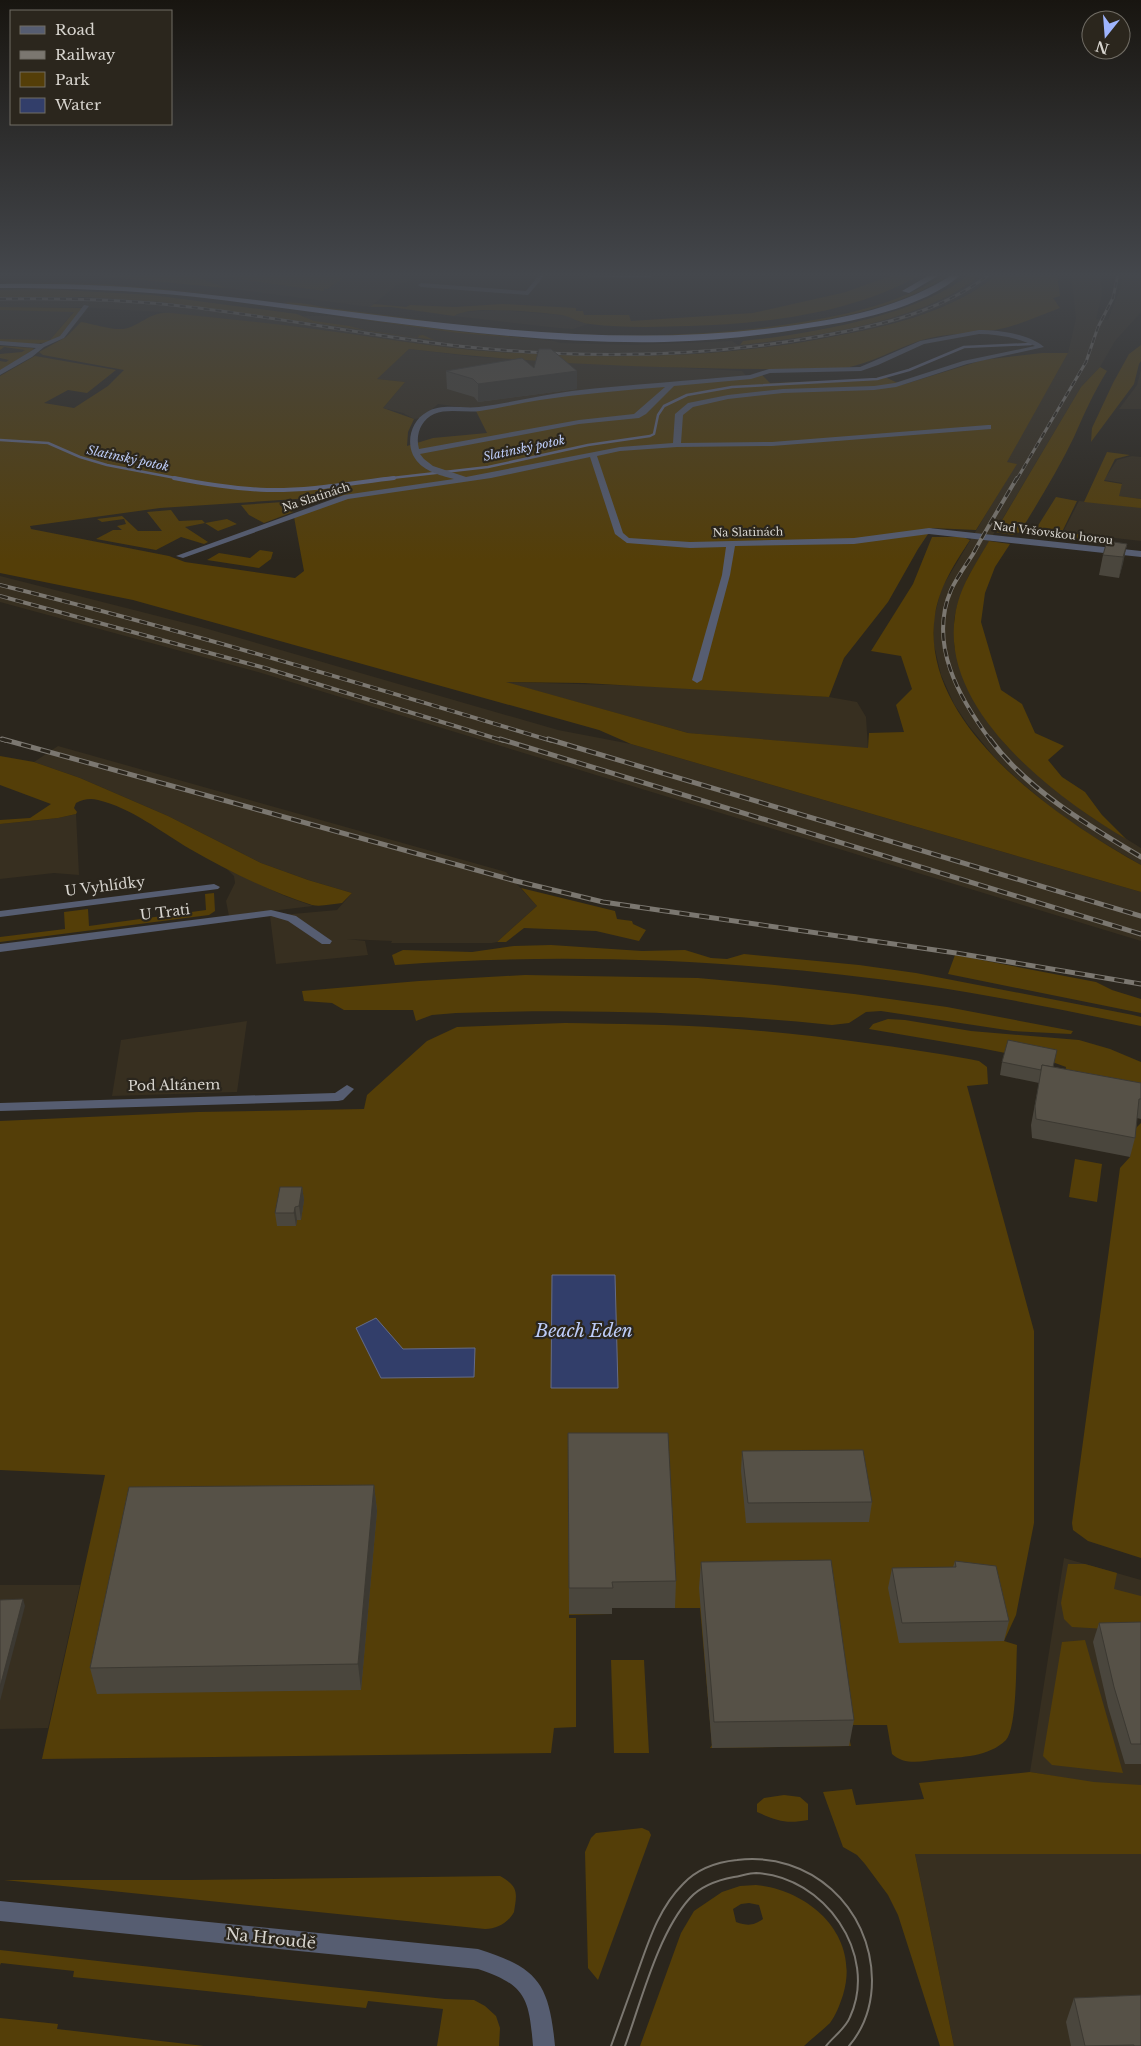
<svg xmlns="http://www.w3.org/2000/svg" width="1141" height="2046" font-family="'Libre Baskerville',serif">
<style>
.built{fill:#372f20}
.green{fill:#543e08;fill-rule:evenodd}
.water{fill:#323e6a;stroke:#646b88}
.lines{fill:none;stroke-linecap:round;stroke-linejoin:round}
.stream-far1{stroke:#646b88;stroke-width:2.5}
.stream{stroke:#646b88;stroke-width:4}
.street{fill:#565d71;fill-rule:evenodd}
.highway{fill:#96a6da;fill-rule:evenodd}
.tram{stroke:#7b7770;stroke-width:2}
.rail-far2-casing{stroke:#7b7770;stroke-width:3}
.rail-far1-casing{stroke:#7b7770;stroke-width:4}
.rail-casing{stroke:#7b7770;stroke-width:5}
.rail-far2{stroke:#2b261d;stroke-width:2;stroke-dasharray:6;stroke-linecap:butt}
.rail-far1{stroke:#2b261d;stroke-width:2.5;stroke-dasharray:8;stroke-linecap:butt}
.rail{stroke:#2b261d;stroke-width:3;stroke-dasharray:10;stroke-linecap:butt}
.wall{fill:#4a463d}
.shaded-wall{fill:#3c3932}
.building{fill:#565147;stroke:#3c3932}
.labels{text-anchor:middle;dominant-baseline:central;stroke-width:4.5;stroke-linejoin:round;paint-order:stroke}
.far-street-label{font-size:11px;fill:#d7d4ce;stroke:#2b261d}
.far-water-label{font-size:12px;font-style:italic;fill:#bdccf8;stroke:#2b261d}
.street-label{font-size:14px;fill:#d7d4ce;stroke:#2b261d}
.near-street-label{font-size:16px;fill:#d7d4ce;stroke:#2b261d}
.near-water-label{font-size:18px;font-style:italic;fill:#bdccf8;stroke:#2b261d}
</style>
<rect width="100%" height="100%" fill="#2b261d"/>
<g class="built">
<polygon points="189,274 396,274 412,280 397,285 370,307 226,288"/>
<polygon points="982,274 998,274 978,289 950,303 920,315 871,329 775,346 653,356 576,356 521,354 434,346 304,328 159,312 80,307 0,307 0,297 107,298 185,304 310,322 304,316 329,316 458,333 554,341 560,343 634,345 732,341 738,345 821,333 878,321 922,307 965,286"/>
<polygon points="1071,274 1101,274 1102,295 1096,319 1108,320 1121,286 1122,274 1141,274 1141,312 1115,341 1100,367 1081,387 968,577 957,606 954,620 954,646 965,683 989,723 1007,746 1059,793 1093,818 1141,848 1141,865 1092,836 1054,810 1017,779 995,758 968,725 954,704 941,675 934,645 934,618 941,589 1016,464 1006,462 1068,353 1076,318"/>
<polygon points="0,310 4,310 74,311 50,340 24,340 0,339"/>
<polygon points="499,310 571,316 579,322 588,324 573,329 559,328 454,316 463,312"/>
<polygon points="409,349 475,357 742,371 747,377 475,409 438,404 422,418 414,419 403,413 383,408 405,382 376,379"/>
<polygon points="1141,370 1141,409 1119,409 1137,385"/>
<polygon points="1132,456 1141,457 1141,499 1118,496 1122,483 1104,480 1117,460"/>
<polygon points="1079,501 1141,507 1141,541 1063,532"/>
<polygon points="0,576 201,627 558,730 631,744 1141,892 1141,941 258,672 0,602"/>
<polygon points="504,682 649,686 829,697 857,702 866,717 868,749 688,733"/>
<polygon points="58,746 506,872 537,906 497,942 492,943 391,943 392,941 347,939 365,941 368,955 276,964 270,916 337,910 352,893 308,880 261,863 168,816 80,778 34,762"/>
<polygon points="76,814 79,875 54,873 0,879 0,824 58,818"/>
<polygon points="227,869 285,896 313,906 229,916 226,901 235,883 234,876"/>
<polygon points="247,1021 237,1092 112,1096 121,1040"/>
<polygon points="1064,1558 1141,1580 1141,1791 1030,1772"/>
<polygon points="0,1585 80,1585 48,1728 0,1729"/>
<polygon points="915,1854 1141,1854 1141,2046 954,2046"/>
</g>
<g class="green">
<polygon points="189,274 226,288 88,275 89,274"/>
<polygon points="202,274 317,274 345,277 341,278 342,279 327,289 324,288 324,291"/>
<path d="M895 274H922C852 314 768 323 689 326 656 327 623 328 590 324 579 323 572 317 562 315 540 313 470 304 454 316L391 307H370L374 304 406 307 410 305 455 307 502 304 576 308V311H583L584 315H629L631 321 753 313 846 292Z"/>
<path d="M946 274H950C911 302 861 313 815 322 674 347 533 336 393 318 357 313 318 312 284 303 297 301 315 306 329 308 364 312 399 317 434 322 554 337 675 342 796 323 847 315 901 303 946 274Z"/>
<path d="M970 274H982C924 322 814 337 740 345L743 341C810 334 917 316 970 274Z"/>
<path d="M998 274H1057L1060 296 1053 298 1060 308C1038 316 1018 326 995 330 970 334 946 333 922 340 894 349 869 365 839 369 696 370 552 366 409 349L377 379 405 382 383 408 414 419 408 432 407 446 433 438 487 433 475 409 548 396 762 375 770 383 856 380 885 377 902 385 983 360 1042 353H1068L1007 462 1017 464 976 530 932 528 918 549 888 602 844 658 829 697 584 683 506 682 688 733 868 748 869 733 904 732 896 705 912 689 901 656 871 651 913 584 932 537H963L970 540C955 563 939 587 935 615 918 725 1059 819 1141 865V892L631 744 599 730 133 600 0 573V376L35 356 116 370 87 393 68 390 44 403 74 408 108 386 124 370 43 355 39 352 66 337 81 322C94 324 110 330 123 329 140 327 149 311 171 313 216 318 262 322 307 328 371 336 434 348 499 352 613 360 729 358 841 335 895 325 954 310 998 274ZM342 496 294 517 304 571 295 578 185 562 169 556 31 529 30 526 160 508Z"/>
<polygon points="0,282 103,284 218,294 96,285"/>
<polygon points="45,289 152,295 297,314 314,321 349,326 372,332 418,338 419,336 416,336 423,335 434,340 162,302 84,297 0,297 0,290"/>
<path d="M0 307 82 308C76 316 70 328 63 335 47 348 19 343 0 342V339L50 340 74 312 0 310Z"/>
<polygon points="328,315 464,332 554,341 458,333"/>
<polygon points="1141,345 1141,361 1139,364 1134,384 1091,442 1092,428 1113,383 1129,354"/>
<polygon points="0,346 32,348 34,349 0,371 0,361 6,362 9,360 0,358 0,354 22,352 25,350 4,347 0,350"/>
<path d="M1100 367 1107 371C1094 392 1084 414 1074 437 1058 470 1039 501 1020 532L1013 535 995 532 1081 387Z"/>
<polygon points="1107,452 1130,455 1115,459 1104,481 1122,484 1119,496 1141,499 1141,508 1084,502"/>
<polygon points="1056,497 1077,501 1062,532 1113,539 1111,545 1035,535 1034,532"/>
<polygon points="283,502 293,512 264,523 249,515 241,505"/>
<polygon points="171,510 179,521 202,520 205,523 227,519 237,524 218,531 205,523 185,527 208,542 204,544 181,537 156,550 96,539 113,530 122,530 117,526 126,524 124,519 102,522 97,519 122,516 138,531 162,531 147,512"/>
<path d="M989 541 1010 544 995 567 985 593 981 622 1001 690 1022 704 1035 733 1064 746 1048 760 1062 777 1085 792 1102 815 1126 839C1055 797 940 711 955 616 959 588 975 565 989 541Z"/>
<polygon points="260,550 273,552 271,559 259,568 207,560 219,553 250,558"/>
<path d="M0 756 34 762 80 778 168 816 261 863 308 880 352 893 342 903C333 904 320 907 312 905 269 891 228 871 190 849 161 832 132 808 98 800 91 798 83 799 76 803L74 808 77 812 76 814 58 818 0 824V820L30 818 51 804 0 785Z"/>
<polygon points="521,888 615,911 617,919 632,921 633,924 646,930 639,941 596,931 524,928 506,942 497,942 537,906"/>
<polygon points="214,893 215,911 209,915 0,942 0,937 65,929 64,912 88,909 89,926 206,910 205,894"/>
<path d="M551 945 642 951 685 950 711 958 727 959 744 954 859 965 916 973 1133 1015 1141 1017V1026C1068 1011 996 996 922 985 747 960 571 952 395 965L392 955 403 950 472 952 514 946Z"/>
<polygon points="955,955 1096,982 1112,990 1141,999 1141,1013 948,974"/>
<path d="M525 975 698 978 775 985 854 994 947 1007 1073 1031 1071 1034 1013 1031 881 1011 866 1012 849 1023 832 1025C707 1012 582 1009 456 1013L432 1015 416 1021 413 1010H344L332 1003 304 1001 302 991 419 981Z"/>
<polygon points="888,1019 905,1020 971,1031 1079,1040 1110,1049 1141,1062 1141,1103 1062,1088 1066,1067 1055,1063 980,1048 869,1029 873,1024"/>
<path d="M565 1023C618 1024 671 1024 724 1028 807 1034 888 1045 969 1059L979 1061 987 1067 988 1084 967 1086 1034 1331V1523L1016 1615 1004 1641 1017 1645C1016 1664 1017 1728 1006 1740 989 1757 961 1757 940 1759 923 1761 905 1766 892 1754L887 1725H846L851 1746 710 1748 712 1745 700 1608H612V1614L569 1615V1618H576V1727L554 1728 551 1753 42 1759 105 1475 0 1470V1121L198 1112 364 1109 367 1095 427 1041 457 1027Z"/>
<polygon points="1141,1123 1141,1558 1088,1541 1073,1530 1072,1523 1120,1168 1130,1157 1133,1131"/>
<polygon points="1075,1159 1102,1164 1097,1202 1069,1197"/>
<polygon points="1068,1564 1085,1564 1117,1573 1114,1589 1141,1596 1141,1631 1072,1627 1064,1619 1061,1603"/>
<polygon points="1085,1640 1123,1773 1052,1765 1043,1756 1062,1642"/>
<polygon points="611,1660 644,1660 649,1753 614,1753"/>
<polygon points="1030,1772 1094,1782 1141,1785 1141,1854 915,1854 954,2046 940,2046 898,1915 888,1895 865,1864 857,1855 843,1847 823,1792 852,1789 856,1805 924,1799 919,1783"/>
<path d="M784 1795 800 1797 808 1804V1820C786 1824 777 1821 757 1812V1804L764 1798Z"/>
<polygon points="642,1828 649,1831 651,1835 598,1980 588,1968 585,1852 591,1838 596,1833"/>
<path d="M500 1876C519 1887 517 1893 514 1912 508 1923 497 1929 485 1929L4 1880H189Z"/>
<path d="M756 1885C810 1890 861 1936 843 1995 840 2004 836 2015 830 2023 822 2031 812 2038 804 2046H640L681 1933 694 1911 722 1892 740 1886ZM749 1903 759 1905 763 1919C753 1926 748 1926 736 1922L733 1909 741 1904Z"/>
<polygon points="0,1950 312,1985 445,1999 474,2000 485,2006 496,2016 500,2028 499,2046 437,2046 443,2009 368,2001 366,2008 73,1977 74,1971 1,1963 0,1965"/>
<polygon points="0,2018 58,2024 57,2029 204,2046 0,2046"/>
</g>
<g class="water">
<polygon points="552,1275 615,1275 618,1388 551,1388"/>
<polygon points="376,1318 403,1349 475,1348 474,1377 381,1378 356,1328"/>
</g>
<g class="lines">
<g class="stream-far1">
<polyline points="0,440 48,443 80,457 107,465 181,479"/>
<polyline points="383,479 488,467 588,445 650,436 654,434 658,415 664,406 687,395 732,387 877,379 909,370 964,347 1031,344"/>
</g>
<path class="stream" d="M174 478C205 484 236 489 267 490 309 491 352 483 394 478"/>
<g class="street">
<polygon points="540,274 546,274 528,295 421,287 418,285 421,283 526,291"/>
<polygon points="576,274 649,274 652,276 649,278 579,276"/>
<polygon points="84,305 89,306 64,338 44,347 32,357 0,375 0,370 36,348 0,345 0,341 41,344 60,336"/>
<path d="M979 330C999 330 1029 334 1044 347L967 364 896 387 874 390 783 393 728 399 693 407 683 415 681 443 772 442 988 425H991V429L772 446 677 447 620 451 597 456 623 533 629 538 690 542 854 538 929 528 1141 551V557L929 534 854 544 735 546 730 575 702 680 697 683 692 680 722 575 726 547 690 548 627 543 615 534 590 457 491 478 348 499 183 558 176 556 344 495 454 479C439 475 421 471 413 455 406 440 412 420 427 412 442 403 462 409 479 407 510 403 541 395 572 391 631 384 691 381 750 375L769 369 860 367 920 341ZM979 334C997 334 1019 338 1035 346L963 361 895 383 874 386 783 389 728 395 688 403 675 414 673 443 620 447 466 477 433 466 424 459 420 454 579 424 639 418 646 414 674 386 751 379 770 373 861 371 878 365 924 344ZM665 387 634 414 579 420 419 449C415 435 421 420 434 414 448 408 465 413 480 411 500 408 520 403 540 400 581 394 623 390 665 387Z"/>
<polygon points="214,884 220,887 218,889 0,917 0,911"/>
<polygon points="271,910 296,916 332,941 330,944 322,944 288,921 271,916 0,952 0,944"/>
<polygon points="347,1085 354,1089 343,1100 338,1101 0,1111 0,1103 335,1093"/>
<path d="M0 1901 478 1949C538 1968 549 1983 555 2046H533C529 1998 526 1985 478 1969L0 1921Z"/>
</g>
<g class="highway">
<polygon points="931,274 941,274 909,293 902,291"/>
<path d="M953 274H962C922 309 852 322 801 329 756 336 710 341 664 342 507 345 351 315 196 297 131 290 65 288 0 288V284C65 283 129 286 194 293 392 314 588 354 788 326 846 318 903 307 953 274Z"/>
</g>
<g class="tram">
<path d="M611 2046C620 2021 629 1996 638 1971 649 1940 659 1908 683 1884 697 1869 717 1862 737 1860 810 1851 871 1907 872 1980 872 2005 865 2027 849 2046"/>
<path d="M625 2046C641 2002 658 1933 690 1898 701 1886 718 1880 734 1877 741 1876 749 1873 756 1873 824 1876 879 1954 850 2017 846 2028 833 2037 826 2046"/>
</g>
<g class="rail-far2-casing">
<g id="rail-far2">
<path d="M0 299C57 298 115 299 172 305 268 315 362 335 458 346 577 359 698 358 816 337 878 326 939 313 990 274"/>
<polyline points="1017,479 1086,362 1098,327 1113,298 1118,274"/>
</g>
</g>
<g class="rail-far1-casing">
<g id="rail-far1">
<path d="M0 585C186 631 369 686 552 741"/>
<polyline points="0,596 265,668 504,741"/>
<polyline points="0,739 7,741"/>
<path d="M991 741C959 698 928 644 951 590 957 577 966 565 973 554 987 528 1002 503 1017 478"/>
</g>
</g>
<g class="rail-casing">
<g id="rail">
<polyline points="2,739 516,881 603,902 956,953 1141,984"/>
<polyline points="500,739 1141,934"/>
<polyline points="548,739 1141,916"/>
<path d="M990 739C1026 789 1089 826 1141 857"/>
</g>
</g>
<use href="#rail-far2" class="rail-far2"/>
<use href="#rail-far1" class="rail-far1"/>
<use href="#rail" class="rail"/>
</g>
<g class="wall">
<polygon points="534,368 577,371 577,389 478,402 474,397 447,389 446,371"/>
<polygon points="1127,544 1119,578 1099,575 1103,555"/>
<polygon points="1002,1062 1054,1067 1141,1083 1141,1119 1137,1118 1135,1138 1130,1157 1032,1138 1031,1125 1039,1083 1000,1075"/>
<polygon points="302,1187 304,1200 301,1220 297,1220 296,1226 277,1226 275,1213"/>
<polygon points="568,1433 676,1581 675,1608 612,1608 612,1614 569,1614"/>
<polygon points="742,1451 872,1502 869,1522 746,1523 741,1471"/>
<polygon points="374,1485 377,1511 361,1690 97,1694 90,1668"/>
<polygon points="955,1561 1009,1621 1004,1641 899,1643 888,1588 892,1568 953,1567"/>
<polygon points="701,1562 854,1720 849,1746 712,1748 699,1588"/>
<polygon points="1141,1622 1141,1764 1125,1764 1108,1707 1093,1642 1099,1623"/>
<polygon points="1074,1998 1141,2046 1071,2046 1066,2022"/>
</g>
<g class="shaded-wall">
<polygon points="577,371 577,389 478,402 478,384"/>
<polygon points="1127,544 1123,564 1119,578 1123,557"/>
<polygon points="302,1187 304,1200 301,1220 299,1206"/>
<polygon points="295,1207 297,1220 296,1226 294,1213"/>
<polygon points="374,1485 377,1511 361,1690 358,1664"/>
<polygon points="23,1599 25,1606 0,1701 0,1687"/>
</g>
<g class="building">
<polygon points="539,349 551,349 577,371 478,384 473,379 446,371 522,358 534,368"/>
<polygon points="1107,541 1127,544 1123,557 1103,555"/>
<polygon points="1008,1040 1057,1050 1053,1067 1042,1065 1041,1070 1002,1062"/>
<polygon points="1042,1065 1141,1083 1141,1099 1139,1099 1135,1138 1036,1119 1035,1106"/>
<polygon points="280,1187 302,1187 299,1206 295,1207 294,1213 275,1213"/>
<polygon points="568,1433 668,1433 676,1581 612,1582 613,1588 569,1588"/>
<polygon points="863,1450 872,1502 748,1503 742,1451"/>
<polygon points="374,1485 358,1664 90,1668 129,1487"/>
<polygon points="831,1560 854,1720 714,1722 701,1562"/>
<polygon points="955,1561 996,1566 1009,1621 902,1623 892,1568 956,1567"/>
<polygon points="23,1599 0,1687 0,1600"/>
<polygon points="1141,1622 1141,1744 1131,1744 1114,1687 1099,1623"/>
<polygon points="1141,1995 1141,2046 1134,2046 1134,2045 1085,2046 1074,1998"/>
</g>
<linearGradient id="sky" x2="0" y2="1"><stop stop-color="#181510"/><stop offset="0.49" stop-color="#44474c"/><stop offset="1" stop-color="#44474c" stop-opacity="0"/></linearGradient>
<rect width="1141" height="561" fill="url(#sky)"/>
<g class="labels">
<g class="far-street-label">
<text transform="translate(316 497) rotate(-18)">Na Slatinách</text>
<text transform="translate(748 532) rotate(-1)">Na Slatinách</text>
<text transform="translate(1053 533) rotate(7)">Nad Vršovskou horou</text>
</g>
<g class="far-water-label">
<text transform="translate(524 448) rotate(-12)">Slatinský potok</text>
<text transform="translate(128 458) rotate(12)">Slatinský potok</text>
</g>
<g class="street-label">
<text transform="translate(105 886) rotate(-7)">U Vyhlídky</text>
<text transform="translate(165 912) rotate(-7)">U Trati</text>
<text transform="translate(174 1085) rotate(-1)">Pod Altánem</text>
</g>
<g class="near-street-label">
<text transform="translate(271 1938) rotate(6)">Na Hroudě</text>
</g>
<g class="near-water-label">
<text x="584" y="1331">Beach Eden</text>
</g>
</g>
<rect x="10" y="10" width="162" height="115" fill="#2b261d" stroke="#706c64"/>
<rect x="20" y="26" width="25" height="8" fill="#565d71" stroke="#706c64"/>
<text x="55" y="35" font-size="15" fill="#d7d4ce">Road</text>
<rect x="20" y="51" width="25" height="8" fill="#7b7770" stroke="#706c64"/>
<text x="55" y="60" font-size="15" fill="#d7d4ce">Railway</text>
<rect x="20" y="72" width="25" height="15" fill="#543e08" stroke="#706c64"/>
<text x="55" y="85" font-size="15" fill="#d7d4ce">Park</text>
<rect x="20" y="98" width="25" height="15" fill="#323e6a" stroke="#706c64"/>
<text x="55" y="110" font-size="15" fill="#d7d4ce">Water</text>
<g transform="translate(1106 35) rotate(197)"><circle r="24" fill="#2b261d" stroke="#706c64"/>
<path d="M0-4L9 19L0 12L-9 19Z" fill="#9eb4fd"/>
<text y="-8" font-size="14" font-weight="bold" text-anchor="middle" fill="#d7d4ce">N</text>
</g>
</svg>
